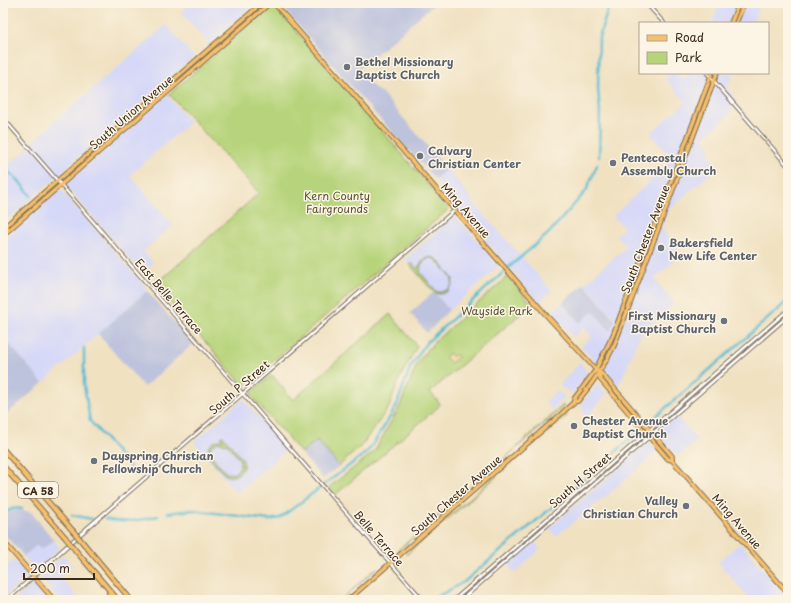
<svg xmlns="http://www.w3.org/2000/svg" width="791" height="603" font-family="'Playpen Sans',sans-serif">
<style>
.built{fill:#d6d8f8}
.industrial{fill:#bec3dd}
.green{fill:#b7d47b;stroke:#797f4c;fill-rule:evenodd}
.sand{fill:#eeda9e;stroke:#94825e}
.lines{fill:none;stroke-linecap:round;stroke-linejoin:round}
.canal{stroke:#53bad1;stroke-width:2.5}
.minor-casing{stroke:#7a6a57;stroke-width:4.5}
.major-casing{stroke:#7a6a57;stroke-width:5.5}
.highway-casing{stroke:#7a6a57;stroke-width:6}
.minor{stroke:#fff;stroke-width:2.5}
.major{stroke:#f6c06b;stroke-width:3.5}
.highway{stroke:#f6c06b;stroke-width:4}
.highway-bridge-casing{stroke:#7a6a57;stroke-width:6;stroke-linecap:butt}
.highway-bridge{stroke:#f6c06b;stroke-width:4}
.worship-dot{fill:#6b7280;stroke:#fcf5e5;stroke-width:1.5}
.labels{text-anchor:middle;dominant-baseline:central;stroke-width:3;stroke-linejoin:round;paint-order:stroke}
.shield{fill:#fcf5e5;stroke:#75675a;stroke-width:1}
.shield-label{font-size:10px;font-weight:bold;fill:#3b2a1e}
.worship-label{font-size:11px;font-weight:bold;fill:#5b616d;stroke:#fcf5e5;text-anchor:start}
.street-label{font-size:11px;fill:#3b2a1e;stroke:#fcf5e5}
.park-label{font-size:11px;fill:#5a5435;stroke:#fcf5e5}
</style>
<rect width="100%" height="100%" fill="#fcf5e5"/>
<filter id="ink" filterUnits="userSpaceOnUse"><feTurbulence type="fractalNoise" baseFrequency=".025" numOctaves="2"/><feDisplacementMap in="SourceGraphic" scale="8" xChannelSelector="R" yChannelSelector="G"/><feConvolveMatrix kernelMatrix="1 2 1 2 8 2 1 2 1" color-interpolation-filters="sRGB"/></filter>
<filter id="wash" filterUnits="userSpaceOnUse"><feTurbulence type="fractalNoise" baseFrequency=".012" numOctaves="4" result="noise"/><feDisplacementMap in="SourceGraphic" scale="16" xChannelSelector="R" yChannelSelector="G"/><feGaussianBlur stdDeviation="0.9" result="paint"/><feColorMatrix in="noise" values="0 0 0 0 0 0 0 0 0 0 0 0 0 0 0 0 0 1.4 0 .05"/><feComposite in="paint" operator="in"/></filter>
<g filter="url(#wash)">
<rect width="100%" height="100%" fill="#f0e1c1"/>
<g class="built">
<polygon points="191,3 256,3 209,44 181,12"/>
<polygon points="719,3 761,3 753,23 712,23"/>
<polygon points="166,25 194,57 3,223 3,170 26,150 29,144"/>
<polygon points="671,73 676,73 682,79 690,73 734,73 730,83 726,87 735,98 731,113 703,138 712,150 708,154 719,166 668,210 661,229 678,248 673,262 654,279 675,303 640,334 621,381 616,386 581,346 592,337 584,327 573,337 551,312 562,303 580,323 593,311 610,330 615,319 584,284 626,247 616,235 624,228 613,216 673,159 650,133 686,102 665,78"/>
<polygon points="167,95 190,122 130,175 173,225 143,251 153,263 143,271 141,271 65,185"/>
<polygon points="447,169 463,188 471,200 552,291 539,302 454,204 451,198 435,179"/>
<polygon points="60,189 148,290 43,383 3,337 3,239"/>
<polygon points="455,216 499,266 449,310 405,259"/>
<polygon points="580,362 587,373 573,393 571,393 559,386"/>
<polygon points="597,384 598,384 607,394 586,418 581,405"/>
<polygon points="556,391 563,395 564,398 552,410 545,402"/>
<polygon points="243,399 287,449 237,493 194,442"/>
<polygon points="676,416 697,440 677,457 656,433"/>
<polygon points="649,442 650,442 658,451 610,493 556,536 549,528"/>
<polygon points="54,540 60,548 35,571 23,556 37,544 41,550"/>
<polygon points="533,540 540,549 515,573 507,564"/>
<polygon points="740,543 783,593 775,600 751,600 718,562"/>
<polygon points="63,556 65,557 73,566 60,577 79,600 60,600 40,577"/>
<polygon points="14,560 28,576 3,598 3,569"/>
<polygon points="34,583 49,600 14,600"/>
</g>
<g class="industrial">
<polygon points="279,3 435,3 358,70 375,89 381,92 447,169 435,179 363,100"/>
<polygon points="584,284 615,320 610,331 593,311 580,323 562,303"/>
<polygon points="147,291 193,344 144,387 98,334"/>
<polygon points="434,292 449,310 427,333 410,313"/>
<polygon points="3,337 43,383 3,417"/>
<polygon points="317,440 339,466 323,479 301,453"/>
<polygon points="16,510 31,512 54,540 41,550 37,545 24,556 3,533 3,515"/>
</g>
<g class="green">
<polygon points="273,4 449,209 244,386 155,285 259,193 169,94"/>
<polygon points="56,184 35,205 5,230 10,224"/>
<path d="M431 257 437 259 453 279C453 289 443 298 434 292L410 265 412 263 417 269 423 260ZM429 258C432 258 433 258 435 260 439 262 451 276 452 280 454 288 444 293 437 292L420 272 421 264Z"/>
<polygon points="507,277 508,277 532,304 430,392 440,404 437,408 335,495 329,487 374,452 400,406 417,364 428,348 429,348 432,346 431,345"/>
<polygon points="390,314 417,346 399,380 389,407 362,445 339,466 317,440 301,453 252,397 251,392 272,375 293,400"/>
<polygon points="563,405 564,406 558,412 497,465"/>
<polygon points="567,414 568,415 502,471"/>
<path d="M223 436 243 460C244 465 243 468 240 472 237 475 232 477 228 476 224 475 221 471 219 468 215 464 210 460 209 455 205 445 215 439 223 440L221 437ZM219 442 227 444 240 460V467L235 473C232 474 228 474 225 472 223 470 221 467 219 465 212 457 203 447 219 442Z"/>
<polygon points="491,469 492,470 397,552 400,548"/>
<polygon points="496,475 497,476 406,555 406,554"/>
<polygon points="378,568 342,599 375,569"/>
</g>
<polygon class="sand" points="450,353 453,357 456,354 458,357 451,363 445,357"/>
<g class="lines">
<g class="canal">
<polyline points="599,157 600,112 598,89 599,37 610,3"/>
<polyline points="3,167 19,181 31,196"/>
<polyline points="508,268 549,233 586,191 597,165"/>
<polyline points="84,348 84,386 90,421 134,472 133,475"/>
<polyline points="3,513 15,508 22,509"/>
<polyline points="168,513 192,510 269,520 280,518 366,453 372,446 396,407 410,368 426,343 505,271"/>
<polyline points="72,515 92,519"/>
<path d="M105 519C123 524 141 520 158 516"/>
<polyline points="431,600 464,582 543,515 788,301"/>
</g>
</g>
</g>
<g filter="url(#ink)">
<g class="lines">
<g class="minor-casing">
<g id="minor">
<polyline points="646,3 664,23"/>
<polyline points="707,73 788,166"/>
<polyline points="3,118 322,485"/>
<polyline points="323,486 423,600"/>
<polyline points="7,600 85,530 455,210"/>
<polyline points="454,600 788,310"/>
<polyline points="461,600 788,316"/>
</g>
</g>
<g class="major-casing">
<g id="major">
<polyline points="274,3 547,316 599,373 602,374 672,456 672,460"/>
<polyline points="731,23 739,3"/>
<polyline points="736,23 744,3"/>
<polyline points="3,228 262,3"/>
<polyline points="3,231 7,228 7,224"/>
<polyline points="3,235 270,3"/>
<polyline points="599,374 600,379 668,459 672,460 788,593"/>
<path d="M574 402 578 401C592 384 604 366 614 346L717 73"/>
<polyline points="3,541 54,600"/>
<polyline points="348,600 561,414 574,402 574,399 595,371 613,335 712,73"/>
</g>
</g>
<g class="highway-casing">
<g id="highway">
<polyline points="3,449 73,531"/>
<polyline points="3,466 65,537"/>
<polyline points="84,544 131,600"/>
<polyline points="76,551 118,600"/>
<polyline points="109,593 114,600"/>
</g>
</g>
<use href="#minor" class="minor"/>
<use href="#major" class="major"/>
<use href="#highway" class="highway"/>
<g class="highway-bridge-casing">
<g id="highway-bridge">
<polyline points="73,531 84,544"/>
<polyline points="65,537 76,551"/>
</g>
</g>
<use href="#highway-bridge" class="highway-bridge"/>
</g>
</g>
<g class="worship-dot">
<circle cx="347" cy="67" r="4"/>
<circle cx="420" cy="156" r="4"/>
<circle cx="613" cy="163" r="4"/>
<circle cx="661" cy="248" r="4"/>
<circle cx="724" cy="321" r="4"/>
<circle cx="574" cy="426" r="4"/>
<circle cx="94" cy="461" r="4"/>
<circle cx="686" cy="506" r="4"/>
</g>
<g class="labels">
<rect class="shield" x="18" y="482" width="40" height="16" rx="3"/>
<g class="shield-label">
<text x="38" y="490">CA 58</text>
</g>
<g class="worship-label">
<text x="355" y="61">Bethel Missionary<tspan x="355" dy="13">Baptist Church</tspan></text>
<text x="428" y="150">Calvary<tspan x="428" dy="13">Christian Center</tspan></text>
<text x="621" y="157">Pentecostal<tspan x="621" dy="13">Assembly Church</tspan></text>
<text x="669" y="242">Bakersfield<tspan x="669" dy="13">New Life Center</tspan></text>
<text x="716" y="315" text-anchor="end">First Missionary<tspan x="716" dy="13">Baptist Church</tspan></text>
<text x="582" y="420">Chester Avenue<tspan x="582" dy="13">Baptist Church</tspan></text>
<text x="102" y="455">Dayspring Christian<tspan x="102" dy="13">Fellowship Church</tspan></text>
<text x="678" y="500" text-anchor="end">Valley<tspan x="678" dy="13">Christian Church</tspan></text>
</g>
<g class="street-label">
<text transform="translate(131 112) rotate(-41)">South Union Avenue</text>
<text transform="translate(466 210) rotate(49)">Ming Avenue</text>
<text transform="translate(645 239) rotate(-69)">South Chester Avenue</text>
<text transform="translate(169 296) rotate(49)">East Belle Terrace</text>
<text transform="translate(239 387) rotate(-41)">South P Street</text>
<text transform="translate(580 480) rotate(-41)">South H Street</text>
<text transform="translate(456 495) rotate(-41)">South Chester Avenue</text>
<text transform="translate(737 521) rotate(49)">Ming Avenue</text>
<text transform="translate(379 538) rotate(49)">Belle Terrace</text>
</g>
<g class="park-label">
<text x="337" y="195">Kern County<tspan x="337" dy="13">Fairgrounds</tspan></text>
<text x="497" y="310">Wayside Park</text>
</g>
</g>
<rect width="791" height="603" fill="none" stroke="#fcf5e5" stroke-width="16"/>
<rect x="639" y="22" width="130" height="52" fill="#fcf5e5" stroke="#afa495"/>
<rect x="647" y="35" width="20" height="6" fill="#f6c06b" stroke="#afa495"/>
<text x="675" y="42" font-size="12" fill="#3b2a1e">Road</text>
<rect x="647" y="52" width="20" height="12" fill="#b7d47b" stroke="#afa495"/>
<text x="675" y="62" font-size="12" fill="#3b2a1e">Park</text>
<path d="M24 573v6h70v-6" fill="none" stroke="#3b2a1e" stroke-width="2"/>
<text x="30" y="573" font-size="12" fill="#3b2a1e" stroke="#fcf5e5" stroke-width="3" paint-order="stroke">200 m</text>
</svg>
